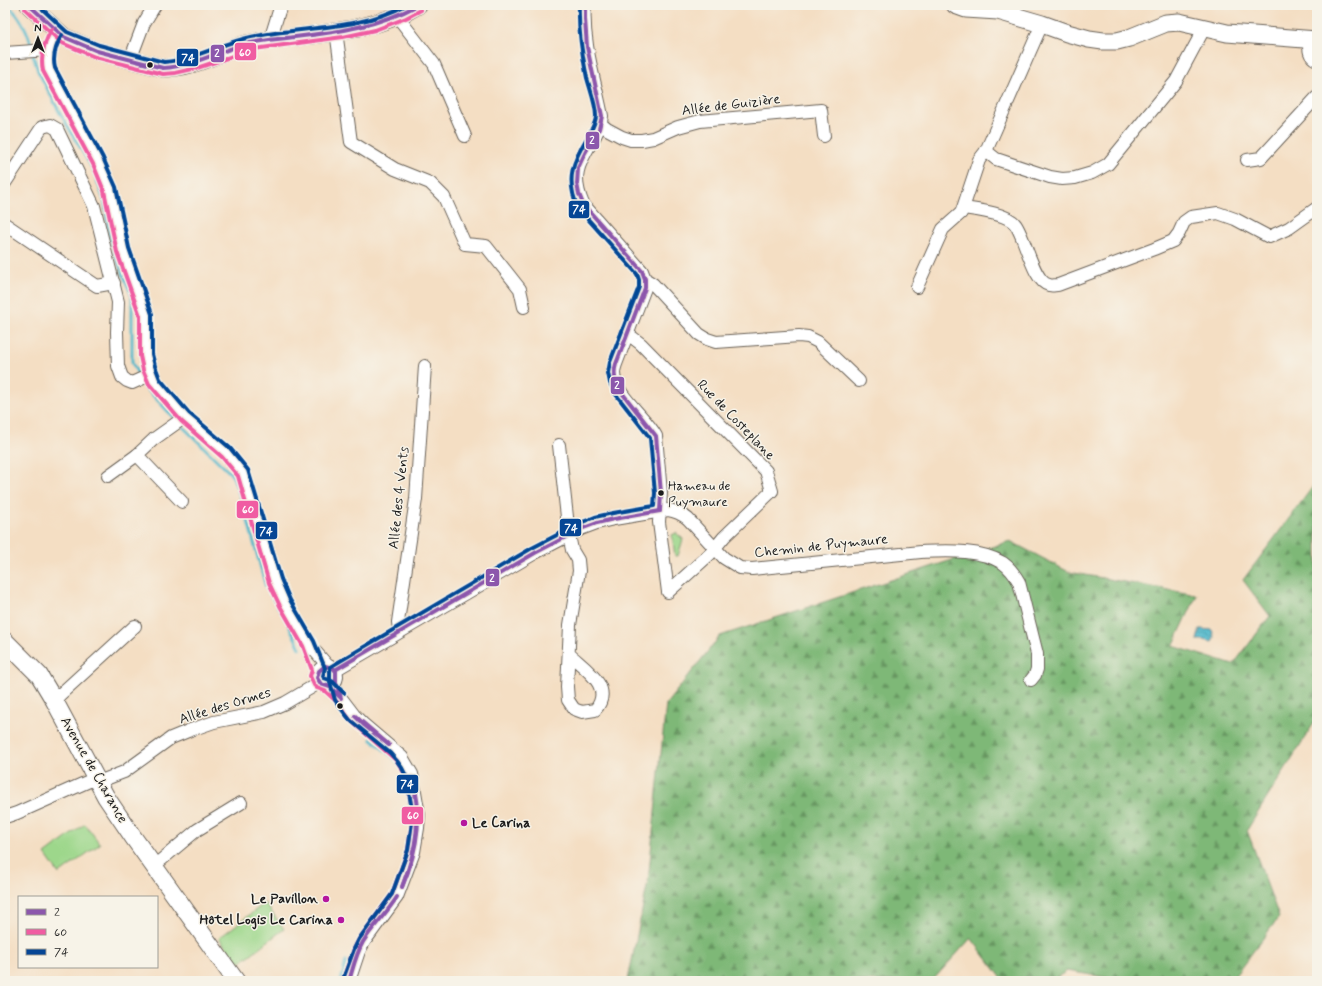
<svg xmlns="http://www.w3.org/2000/svg" width="1322" height="986" font-family="Mynerve,sans-serif">
<style>
.forest{fill:url(#forest-firs);stroke:#4d6a4a}
.park{fill:#9dd78b;stroke:#5c7a54}
.water{fill:url(#water-waves);stroke:#346a74}
.lines{fill:none;stroke-linecap:round;stroke-linejoin:round}
.stream{stroke:#4db7cb;stroke-width:3}
.street-casing{stroke:#686056;stroke-width:14}
.secondary-casing{stroke:#686056;stroke-width:19}
.street{stroke:#fff;stroke-width:12}
.secondary{stroke:#fff;stroke-width:17}
.bus-1-casing{stroke:#f7f3e8;stroke-width:7}
.bus-2-casing{stroke:#f7f3e8;stroke-width:7}
.bus-3-casing{stroke:#f7f3e8;stroke-width:7}
.bus-1{stroke:#8c57ac;stroke-width:4}
.bus-2{stroke:#f05ca2;stroke-width:4}
.bus-3{stroke:#064695;stroke-width:4}
.bus-dot{fill:#1c1c1c;stroke:#f7f3e8;stroke-width:1.5}
.poi-dot{fill:#b5179e;stroke:#f7f3e8;stroke-width:1.5}
.labels{text-anchor:middle;dominant-baseline:central;stroke-width:3;stroke-linejoin:round;paint-order:stroke}
.bus-label{font-size:13px;fill:#1c1c1c;stroke:#f7f3e8;text-anchor:start}
.street-label{font-size:14px;fill:#1c1c1c;stroke:#f7f3e8}
.poi-label{font-size:14px;font-weight:bold;fill:#1c1c1c;stroke:#f7f3e8;text-anchor:end}
.line-badge{stroke:#f7f3e8;stroke-width:1.5}
.badge-label{font-size:11px;text-anchor:middle;font-weight:bold;fill:#fff}
</style>
<defs>
<pattern id="forest-firs" width="22" height="20" patternUnits="userSpaceOnUse"><rect width="22" height="20" fill="#7eb877"/><path d="M5 1l3.5 6h-7zM16 11l3.5 6h-7z" fill="#669561"/></pattern>
<pattern id="water-waves" width="16" height="10" patternUnits="userSpaceOnUse"><rect width="16" height="10" fill="#4db7cb"/><path d="M0 5q4-4 8 0t8 0" fill="none" stroke="#3f94a4"/></pattern>
</defs>
<rect width="100%" height="100%" fill="#f7f3e8"/>
<filter id="ink" filterUnits="userSpaceOnUse"><feTurbulence type="fractalNoise" baseFrequency=".025" numOctaves="2"/><feDisplacementMap in="SourceGraphic" scale="8" xChannelSelector="R" yChannelSelector="G"/><feConvolveMatrix kernelMatrix="1 2 1 2 8 2 1 2 1" color-interpolation-filters="sRGB"/></filter>
<filter id="wash" filterUnits="userSpaceOnUse"><feTurbulence type="fractalNoise" baseFrequency=".012" numOctaves="4" result="noise"/><feDisplacementMap in="SourceGraphic" scale="16" xChannelSelector="R" yChannelSelector="G"/><feGaussianBlur stdDeviation="0.9" result="paint"/><feColorMatrix in="noise" values="0 0 0 0 0 0 0 0 0 0 0 0 0 0 0 0 0 1.4 0 .05"/><feComposite in="paint" operator="in"/></filter>
<g filter="url(#wash)">
<rect width="100%" height="100%" fill="#f4dec3"/>
<polygon class="forest" points="1317,481 1317,725 1314,723 1247,830 1279,917 1231,981 1128,981 1067,971 1051,981 1004,981 971,938 932,981 636,981 628,980 648,881 666,704 720,636 1010,541 1069,572 1197,595 1173,646 1233,665 1270,616 1243,580"/>
<g class="park">
<polygon points="676,533 683,539 678,556 675,556 672,535"/>
<polygon points="85,824 100,844 59,874 45,854"/>
<polygon points="265,903 284,929 238,964 219,938"/>
</g>
<polygon class="water" points="1200,629 1212,630 1214,637 1212,642 1204,640 1197,640"/>
<g class="lines">
<g class="stream">
<path d="M7 5C20 15 29 33 32 49"/>
<polyline points="33,55 38,71 61,115 94,171 105,203 109,234 115,255 132,296 132,363 139,376"/>
<polyline points="141,381 144,386 176,420"/>
<polyline points="180,424 230,473 233,477 245,510 266,587 288,623 300,648"/>
<polyline points="371,739 393,757 401,766"/>
<polyline points="404,770 409,798 412,820"/>
<polyline points="405,860 410,834"/>
<polyline points="341,981 346,961"/>
</g>
</g>
</g>
<g filter="url(#ink)">
<g class="lines">
<g class="street-casing">
<g id="street">
<path d="M585 5C582 42 595 80 602 116 601 124 599 129 595 136 580 162 570 174 583 204L642 271 645 279 653 284 699 334 707 339 716 342 799 336 808 337 818 342 859 381"/>
<polyline points="397,16 434,64 465,136"/>
<polyline points="336,31 351,142 395,169 430,183 444,197 465,244 486,246 520,289 524,307"/>
<path d="M57 32C49 44 45 57 49 70L98 161 110 189 123 250 146 315V355L149 368 155 382 185 417 226 453 243 473 266 553 275 581 285 603 308 643 328 666"/>
<path d="M1309 39C1309 48 1308 56 1317 60"/>
<polyline points="270,40 279,11 282,5"/>
<polyline points="5,53 49,50"/>
<polyline points="130,60 144,23 155,5"/>
<polyline points="601,124 607,129 622,137 631,140 642,140 653,138 678,127 700,121 821,110 824,136"/>
<polyline points="986,151 996,159 1050,177 1062,179 1075,178 1092,173 1108,164 1176,81 1205,27"/>
<polyline points="1247,160 1261,158 1317,97"/>
<polyline points="5,183 42,127 50,125 57,129 94,206 118,302 117,332 118,366 122,377 127,381 132,383 152,374"/>
<path d="M963 208C976 210 1007 213 1015 224 1025 236 1033 282 1049 285 1051 286 1055 285 1058 285L1154 249 1173 241 1179 233 1184 222 1191 217 1218 213 1235 219 1269 237 1289 228 1317 208"/>
<polyline points="5,224 97,286 114,283"/>
<polyline points="917,287 943,229 961,213 963,208 979,160 986,151 1042,24"/>
<path d="M628 334 641 344 766 471 772 491 724 537 710 554 668 592 659 522 661 493 656 436C646 417 614 394 614 373 614 370 615 367 616 364L645 288V279"/>
<path d="M559 445 569 535 572 550 578 560 579 571 570 625 567 687 568 700 574 709 582 712 595 710C615 687 585 669 569 654"/>
<polyline points="108,476 137,455"/>
<polyline points="182,502 137,455 154,439 185,417"/>
<polyline points="399,631 398,622 416,499 425,366"/>
<circle cx="327" cy="676" r="10"/>
<path d="M335 670 535 553 581 529 597 523 614 519 668 510C676 511 682 514 688 519L724 558 740 568 752 569 921 552C947 551 980 549 1003 563 1010 568 1015 575 1019 582L1037 654V669L1035 675 1031 680"/>
<polyline points="328,686 341,698 354,715 362,723 402,757 412,774 419,815 418,828 414,852 397,897 364,942 359,951 349,981"/>
<polyline points="54,700 135,626"/>
<polyline points="98,782 124,772 171,738 188,731 214,722 264,712 285,703 319,683"/>
<polyline points="5,817 17,813 96,778"/>
<polyline points="154,866 197,830 241,803"/>
</g>
</g>
<g class="secondary-casing">
<g id="secondary">
<path d="M29 5 64 37 97 51 163 68C193 68 219 52 247 44 263 40 279 39 295 37 336 32 382 28 418 5"/>
<polyline points="955,5 966,9 998,11 1042,24 1067,33 1089,39 1103,41 1117,41 1129,38 1166,23 1179,22 1227,33 1317,40"/>
<polyline points="5,641 39,675 54,700 106,797 133,837 236,981"/>
</g>
</g>
<use href="#street" class="street"/>
<use href="#secondary" class="secondary"/>
<g class="bus-1-casing">
<g id="bus-1">
<path d="M29 5 64 37 97 51 163 68C196 66 219 50 250 43 265 40 280 39 295 37 338 32 380 26 418 5"/>
<path d="M585 5V19L587 47 602 116 599 129 585 153 578 168 577 184 579 194 583 204 642 271 645 279V288L616 364C613 373 615 380 619 389L656 436 661 493 660 511"/>
<polygon points="325,666 333,668 336,671 336,682 341,698 330,687 321,684 317,678 319,671"/>
<polyline points="335,670 535,553 581,529 597,523 614,519 660,511"/>
<polyline points="355,716 389,745"/>
<polyline points="355,716 364,725 389,745"/>
<path d="M402 887C417 848 422 818 412 777"/>
<path d="M402 887C417 852 424 814 412 777"/>
<path d="M349 981C353 968 356 954 363 942 373 926 387 913 397 897"/>
</g>
</g>
<g class="bus-2-casing">
<g id="bus-2">
<polyline points="25,9 62,43 95,57 163,74 175,73 197,68 254,49 343,37 375,30 406,18 421,10"/>
<path d="M52 29C44 42 40 56 43 71L93 164 104 191 117 252 140 316V356L143 370 149 384 181 421 222 457 238 476 269 583 280 606 303 646 312 670 310 676 314 685 317 688 325 691 337 702 350 720 397 761 406 776 413 815 408 850 392 894 359 939 354 949 343 979"/>
</g>
</g>
<g class="bus-3-casing">
<g id="bus-3">
<path d="M38 5 67 32 99 45 164 62C195 60 221 43 251 37 302 26 359 31 406 5"/>
<path d="M62 35C56 45 52 56 55 68L103 158 116 187 129 248 152 314V354L155 366 160 379 189 413 230 448 248 470 281 579 290 600 314 641 325 668 323 676 324 678 332 681 344 693"/>
<path d="M343 979 354 949 359 939 392 894 408 850 413 815 406 776 402 768 397 761 390 753 350 720 339 706 335 700 330 682V667L532 548 578 524 595 517 613 513 654 506 655 493 650 438 614 392 610 383 608 373 610 362 639 287V280L637 274 578 208C565 179 573 161 588 136 591 130 596 123 596 116 596 105 590 89 587 78 582 53 578 30 579 5"/>
</g>
</g>
<use href="#bus-1" class="bus-1"/>
<use href="#bus-2" class="bus-2"/>
<use href="#bus-3" class="bus-3"/>
</g>
</g>
<g class="bus-dot">
<circle cx="150" cy="65" r="3.5"/>
<circle cx="661" cy="493" r="3.5"/>
<circle cx="340" cy="706" r="3.5"/>
</g>
<g class="poi-dot">
<circle cx="464" cy="823" r="4"/>
<circle cx="326" cy="899" r="4"/>
<circle cx="341" cy="920" r="4"/>
</g>
<g class="labels">
<g class="bus-label">
<text x="668" y="486">Hameau de<tspan x="668" dy="16">Puymaure</tspan></text>
</g>
<g class="street-label">
<text transform="translate(731 105) rotate(-7)">Allée de Guizière</text>
<text transform="translate(736 420) rotate(46)">Rue de Costeplane</text>
<text transform="translate(399 498) rotate(-84)">Allée des 4 Vents</text>
<text transform="translate(821 546) rotate(-6)">Chemin de Puymaure</text>
<text transform="translate(225 706) rotate(-17)">Allée des Ormes</text>
<text transform="translate(94 770) rotate(60)">Avenue de Charance</text>
</g>
<g class="poi-label">
<text x="472" y="823" text-anchor="start">Le Carina</text>
<text x="318" y="899">Le Pavillon</text>
<text x="333" y="920">Hôtel Logis Le Carina</text>
</g>
</g>
<g class="line-badge">
<rect x="234" y="42" width="23" height="19" rx="4" fill="#f05ca2"/>
<rect x="210" y="44" width="15" height="19" rx="4" fill="#8c57ac"/>
<rect x="176" y="48" width="23" height="19" rx="4" fill="#064695"/>
<rect x="585" y="131" width="15" height="19" rx="4" fill="#8c57ac"/>
<rect x="568" y="200" width="22" height="19" rx="4" fill="#064695"/>
<rect x="610" y="376" width="15" height="19" rx="4" fill="#8c57ac"/>
<rect x="236" y="500" width="23" height="19" rx="4" fill="#f05ca2"/>
<rect x="559" y="518" width="23" height="19" rx="4" fill="#064695"/>
<rect x="255" y="521" width="23" height="19" rx="4" fill="#064695"/>
<rect x="485" y="568" width="15" height="19" rx="4" fill="#8c57ac"/>
<rect x="396" y="774" width="23" height="20" rx="4" fill="#064695"/>
<rect x="401" y="806" width="23" height="19" rx="4" fill="#f05ca2"/>
</g>
<g class="badge-label">
<text x="245" y="56">60</text>
<text x="217" y="57">2</text>
<text x="188" y="62">74</text>
<text x="592" y="144">2</text>
<text x="579" y="213">74</text>
<text x="617" y="389">2</text>
<text x="248" y="513">60</text>
<text x="571" y="532">74</text>
<text x="266" y="535">74</text>
<text x="492" y="582">2</text>
<text x="407" y="788">74</text>
<text x="413" y="819">60</text>
</g>
<rect width="1322" height="986" fill="none" stroke="#f7f3e8" stroke-width="20"/>
<rect x="18" y="896" width="140" height="72" fill="#f7f3e8" stroke="#9f9d96"/>
<rect x="26" y="909" width="20" height="6" fill="#8c57ac" stroke="#9f9d96"/>
<text x="54" y="916" font-size="12" fill="#1c1c1c">2</text>
<rect x="26" y="929" width="20" height="6" fill="#f05ca2" stroke="#9f9d96"/>
<text x="54" y="936" font-size="12" fill="#1c1c1c">60</text>
<rect x="26" y="949" width="20" height="6" fill="#064695" stroke="#9f9d96"/>
<text x="54" y="956" font-size="12" fill="#1c1c1c">74</text>
<g transform="translate(38 38)" stroke="#f7f3e8" stroke-width="3" paint-order="stroke">
<path d="M0-3L7 15L0 10L-7 15Z" fill="#1c1c1c"/>
<text y="-6" font-size="11" font-weight="bold" text-anchor="middle" fill="#1c1c1c">N</text>
</g>
</svg>
